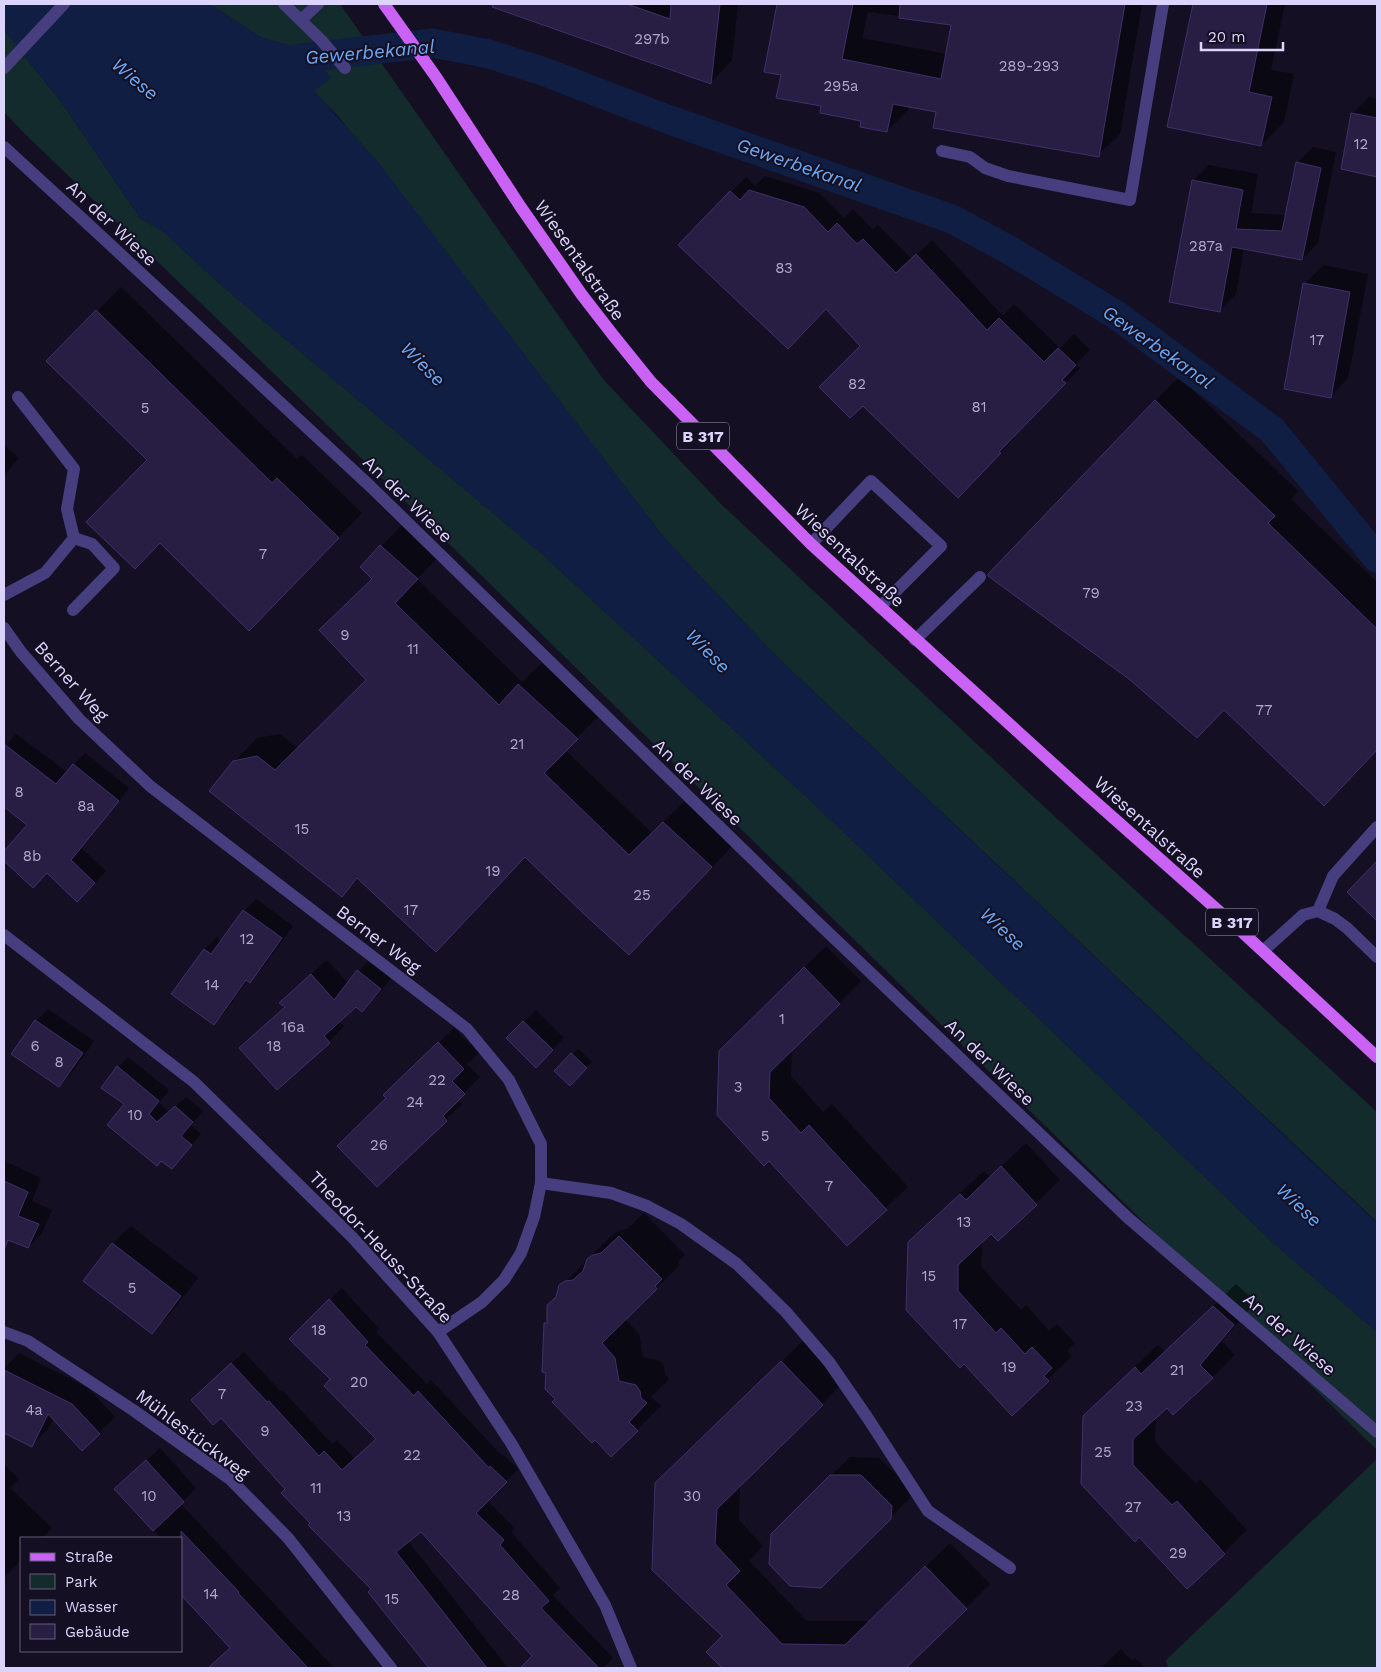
<svg xmlns="http://www.w3.org/2000/svg" width="1381" height="1672" font-family="'Work Sans',sans-serif">
<style>
.green{fill:#132b2c}
.water{fill:#0f1e42}
.shadow{fill:#0007;fill-rule:evenodd}
.lines{fill:none;stroke-linecap:round;stroke-linejoin:round}
.canal{stroke:#0f1e42;stroke-width:29}
.building{fill:#281d42;stroke:#41306d}
.service{stroke:#463e7e;stroke-width:12}
.minor{stroke:#463e7e;stroke-width:12}
.tertiary{stroke:#463e7e;stroke-width:12}
.primary{stroke:#ca62f5;stroke-width:12}
.labels{text-anchor:middle;dominant-baseline:central;stroke-width:4;stroke-linejoin:round;paint-order:stroke}
.number-label{font-size:15px;fill:#afa6ce}
.shield{fill:#140f22;stroke:#a099bb;stroke-width:1}
.shield-label{font-size:16px;font-weight:bold;fill:#dcd4fc}
.street-label{font-size:18px;fill:#dcd4fc;stroke:#140f22}
.water-label{font-size:19px;font-style:italic;fill:#69a8f5;stroke:#140f22}
</style>
<rect width="100%" height="100%" fill="#140f22"/>
<g class="green">
<polygon points="210,4 340,4 603,379 721,504 1026,790 1377,1112 1377,1222 780,660 666,540 338,116 313,91 294,47 260,37"/>
<polygon points="4,30 62,103 140,218 164,232 221,285 542,554 811,801 1278,1247 1377,1332 1377,1450 322,420 25,134 4,112"/>
<polygon points="1377,1459 1377,1668 1168,1668 1166,1660"/>
</g>
<polygon class="water" points="4,4 210,4 260,37 294,47 305,44 331,78 314,91 378,162 666,540 780,660 1377,1223 1377,1332 1278,1247 811,801 542,554 221,285 164,232 140,218 62,103 4,30"/>
<g class="shadow">
<polygon points="521,4 738,4 732,61 711,82 513,13"/>
<path d="M778 4H1142L1120 134 1098 155 937 111 909 106 908 110 887 131 863 120 823 105 782 74 765 71ZM868 12 952 23 947 54 862 38Z"/>
<polygon points="1194,4 1285,4 1271,70 1294,74 1284,122 1261,145 1169,126"/>
<polygon points="1369,97 1377,99 1377,175 1342,168 1352,114"/>
<polygon points="1313,147 1336,152 1318,243 1302,259 1244,248 1236,294 1220,310 1193,181 1209,165 1258,174 1251,213 1286,215 1297,163"/>
<polygon points="765,176 819,193 844,218 853,209 873,230 878,225 912,259 932,240 1003,316 1014,304 1060,348 1074,334 1090,350 1076,364 1080,368 1013,436 1015,438 973,481 862,346 731,192 746,177 755,186"/>
<polygon points="1323,265 1368,274 1348,378 1330,397 1305,284"/>
<polygon points="121,287 297,459 302,455 362,513 273,605 149,460 48,361"/>
<polygon points="1179,377 1298,491 1291,499 1377,582 1377,750 1347,781 1155,401"/>
<polygon points="4,445 19,458 4,475"/>
<polygon points="404,523 439,556 417,579 522,682 542,663 599,716 565,750 652,833 686,800 734,844 652,931 526,856 359,878 342,895 234,762 257,738 280,734 298,748 367,680 373,578 361,567"/>
<polygon points="16,734 67,772 85,753 129,788 81,848 106,871 89,889 47,872 33,886 4,859 4,853 29,825 4,806 4,747"/>
<polygon points="1377,862 1377,919 1349,892"/>
<polygon points="256,899 293,926 262,969 250,981 248,980 226,1011 214,1023 173,993 205,949 217,937 222,942 244,911"/>
<polygon points="826,946 861,981 792,1050 791,1076 823,1112 832,1104 908,1187 847,1244 720,1051"/>
<polygon points="374,955 395,973 378,995 362,1010 356,1006 339,1021 344,1026 329,1042 241,1048 286,1006 297,987 327,960 348,983"/>
<polygon points="48,1009 94,1041 71,1074 59,1086 36,1021"/>
<polygon points="536,1010 564,1038 536,1066 508,1038"/>
<polygon points="454,1028 479,1053 467,1064 480,1077 457,1100 462,1104 377,1185 388,1098 385,1095"/>
<polygon points="578,1049 592,1062 570,1084 556,1071"/>
<polygon points="128,1057 169,1090 159,1103 169,1112 186,1097 203,1111 191,1125 201,1134 172,1167 126,1104 118,1067"/>
<polygon points="1026,1143 1060,1180 998,1239 992,1232 982,1241 981,1267 1021,1310 1026,1305 1049,1331 1057,1324 1075,1343 1067,1351 1072,1356 1012,1414 964,1362 933,1218 984,1171 990,1177"/>
<polygon points="4,1161 41,1178 32,1201 52,1210 42,1233 28,1247 4,1236"/>
<polygon points="644,1213 685,1255 678,1262 680,1265 625,1319 639,1334 643,1357 660,1361 664,1367 665,1374 669,1379 651,1397 661,1406 611,1455 557,1399 545,1324 548,1321 561,1286 612,1235 618,1231 627,1229"/>
<polygon points="131,1226 198,1278 170,1314 152,1332 112,1244"/>
<polygon points="1236,1284 1256,1302 1222,1341 1235,1355 1212,1378 1167,1407 1156,1417 1155,1442 1196,1483 1200,1479 1247,1530 1224,1553 1139,1536 1107,1393 1158,1345 1165,1352"/>
<polygon points="342,1288 379,1329 376,1332 427,1384 431,1380 502,1456 503,1455 518,1469 487,1500 515,1528 511,1532 560,1588 553,1595 613,1658 603,1668 521,1668 534,1656 421,1530 408,1541 508,1668 430,1668 370,1592 372,1589 312,1523 287,1489 204,1388 244,1352 280,1391 282,1390 332,1444 337,1440 355,1459 377,1438 332,1379 291,1339"/>
<polygon points="806,1338 846,1380 740,1484 739,1520 763,1546 749,1561 807,1621 870,1621 950,1543 990,1584 905,1668 724,1668 708,1652 724,1636 680,1459"/>
<polygon points="19,1353 88,1388 115,1417 99,1433 54,1418 48,1429 32,1445 4,1431 4,1369"/>
<polygon points="160,1448 196,1488 181,1504 334,1668 232,1668 221,1658 232,1647 181,1538 161,1538 116,1489"/>
<polygon points="850,1457 879,1458 910,1488 909,1499 821,1586 772,1534"/>
<polygon points="4,1465 19,1479 10,1488 52,1528 42,1538 21,1538 21,1560 4,1578"/>
<polygon points="1121,1649 1132,1661 1135,1658 1146,1668 1101,1668"/>
</g>
<g class="lines">
<polyline class="canal" points="276,61 433,43 489,54 545,72 667,119 952,219 1011,251 1118,316 1272,430 1377,558"/>
</g>
<g class="building">
<polygon points="493,4 627,4 670,19 671,4 720,4 711,84 492,7"/>
<polygon points="777,4 853,4 842,59 941,79 951,25 899,18 900,4 1125,4 1099,157 933,128 936,112 893,104 887,132 860,127 861,121 820,113 821,106 776,98 781,75 764,72"/>
<polygon points="1193,4 1267,4 1249,92 1272,97 1261,146 1167,127"/>
<polygon points="1351,113 1377,118 1377,177 1341,169"/>
<polygon points="1296,162 1321,168 1302,260 1232,247 1220,312 1169,302 1192,180 1243,190 1236,229 1282,231"/>
<polygon points="749,190 804,207 828,232 837,223 857,244 863,239 896,273 916,254 987,330 999,318 1044,362 1058,348 1076,365 1062,380 1066,383 999,452 1001,453 958,498 863,406 850,418 819,387 860,346 826,309 788,349 678,245 730,191 740,200"/>
<polygon points="1303,283 1350,292 1331,398 1284,389"/>
<polygon points="96,310 272,483 277,478 339,538 249,631 160,543 135,569 86,522 147,460 46,361"/>
<polygon points="1155,400 1275,516 1268,523 1377,629 1377,750 1324,806 1224,710 1197,738 1129,679 988,576 988,574"/>
<polygon points="380,545 418,579 395,603 499,705 518,684 578,739 544,773 629,855 663,822 712,867 629,955 583,913 525,857 436,952 357,878 342,897 209,791 233,761 257,756 275,770 366,680 319,630 372,579 360,567"/>
<polygon points="4,744 56,784 73,764 119,801 71,860 95,883 77,902 47,873 33,888 4,861 4,851 27,825 4,807"/>
<polygon points="1377,861 1377,921 1347,892"/>
<polygon points="243,910 282,938 250,983 246,980 214,1025 171,994 204,949 211,954"/>
<polygon points="804,967 840,1004 770,1072 769,1098 801,1133 809,1125 887,1210 847,1246 769,1161 764,1166 717,1115 719,1051"/>
<polygon points="357,970 381,989 362,1012 356,1007 324,1036 330,1043 277,1090 239,1048 285,1007 279,1003 311,974 334,1000"/>
<polygon points="35,1020 83,1053 59,1087 11,1054"/>
<polygon points="523,1021 553,1050 536,1068 506,1038"/>
<polygon points="438,1042 464,1069 452,1081 465,1094 443,1116 447,1121 377,1187 337,1146 386,1098 383,1095"/>
<polygon points="571,1053 587,1068 570,1086 554,1071"/>
<polygon points="117,1066 159,1101 149,1114 157,1122 175,1106 193,1122 181,1136 192,1145 172,1169 161,1161 157,1166 107,1125 124,1104 101,1088"/>
<polygon points="1001,1166 1037,1205 998,1241 991,1234 958,1265 958,1291 996,1333 1001,1328 1025,1354 1032,1347 1052,1368 1044,1376 1049,1381 1012,1416 964,1364 960,1368 906,1310 908,1242 960,1194 966,1200"/>
<polygon points="4,1181 28,1192 18,1216 39,1224 28,1248 8,1240 4,1250"/>
<polygon points="619,1236 662,1279 655,1286 657,1289 602,1343 615,1358 619,1381 636,1385 640,1391 641,1398 647,1403 629,1422 638,1431 611,1457 595,1440 592,1443 552,1402 555,1399 545,1389 546,1373 542,1372 544,1323 547,1323 547,1305 556,1297 559,1285 565,1281 573,1280 583,1271 587,1259 593,1255 601,1253"/>
<polygon points="112,1243 181,1296 152,1334 83,1281"/>
<polygon points="329,1299 368,1342 365,1345 414,1396 418,1391 489,1468 490,1466 507,1482 476,1513 504,1540 500,1545 549,1601 541,1608 599,1668 520,1668 532,1656 421,1532 396,1552 487,1668 429,1668 368,1592 371,1589 308,1525 310,1523 281,1493 285,1489 221,1418 213,1425 191,1400 231,1363 267,1402 269,1401 319,1456 324,1451 342,1470 376,1439 324,1386 330,1379 289,1339"/>
<polygon points="1213,1306 1234,1325 1200,1365 1213,1378 1173,1415 1167,1408 1133,1439 1133,1465 1172,1505 1177,1501 1225,1554 1187,1589 1139,1537 1135,1542 1081,1484 1083,1416 1135,1367 1141,1374"/>
<polygon points="781,1361 823,1405 717,1509 715,1544 740,1571 726,1585 782,1644 845,1645 925,1566 967,1609 906,1668 722,1668 706,1652 722,1636 652,1570 655,1483"/>
<polygon points="4,1370 72,1404 100,1434 82,1451 48,1414 32,1447 4,1433"/>
<polygon points="146,1460 184,1502 153,1531 114,1489"/>
<polygon points="830,1475 861,1475 892,1506 891,1519 821,1588 790,1586 769,1564 771,1534"/>
<polygon points="181,1531 239,1592 238,1593 308,1668 208,1668 230,1648 181,1595"/>
</g>
<g class="lines">
<g class="service">
<polyline points="284,4 321,40 345,68"/>
<polyline points="301,20 318,4"/>
<polyline points="942,151 970,157 985,168 1008,176 1130,200 1163,4"/>
<polyline points="88,224 370,486 814,919 1127,1217 1377,1432"/>
<polyline points="811,544 871,481 941,546 880,607"/>
<polyline points="4,595 45,573 74,538 67,509 74,469 18,397"/>
<polyline points="73,610 114,568 92,544 74,538"/>
<polyline points="915,640 980,577"/>
<polyline points="1318,911 1333,876 1377,827"/>
<polyline points="1263,951 1303,915 1318,911 1335,919 1347,928 1377,957"/>
</g>
<g class="minor">
<polyline points="4,147 88,224"/>
<polyline points="4,628 21,652 79,719 150,786 467,1029 509,1080 541,1144 541,1183 534,1217 521,1253 504,1280 482,1302 438,1332"/>
<polyline points="4,935 194,1082 352,1237 438,1332 511,1443 605,1605 631,1668"/>
<polyline points="541,1183 611,1193 647,1206 681,1224 737,1264 786,1312 829,1362 867,1417 928,1511 1010,1568"/>
<polyline points="4,1332 28,1341 133,1410 230,1479 288,1538 391,1668"/>
</g>
<polyline class="tertiary" points="4,68 64,4"/>
<polyline class="primary" points="384,4 436,77 520,206 582,295 613,335 651,382 811,544 1083,791 1239,929 1377,1057"/>
</g>
<g class="labels">
<g class="number-label">
<text x="652" y="39">297b</text>
<text x="1029" y="66">289-293</text>
<text x="841" y="86">295a</text>
<text x="1361" y="144">12</text>
<text x="1206" y="246">287a</text>
<text x="784" y="268">83</text>
<text x="1317" y="340">17</text>
<text x="857" y="384">82</text>
<text x="979" y="407">81</text>
<text x="145" y="408">5</text>
<text x="263" y="554">7</text>
<text x="1091" y="593">79</text>
<text x="345" y="635">9</text>
<text x="413" y="649">11</text>
<text x="1264" y="710">77</text>
<text x="517" y="744">21</text>
<text x="19" y="792">8</text>
<text x="86" y="806">8a</text>
<text x="302" y="829">15</text>
<text x="32" y="856">8b</text>
<text x="493" y="871">19</text>
<text x="642" y="895">25</text>
<text x="411" y="910">17</text>
<text x="247" y="939">12</text>
<text x="212" y="985">14</text>
<text x="782" y="1019">1</text>
<text x="293" y="1027">16a</text>
<text x="35" y="1046">6</text>
<text x="274" y="1046">18</text>
<text x="59" y="1062">8</text>
<text x="437" y="1080">22</text>
<text x="738" y="1087">3</text>
<text x="415" y="1102">24</text>
<text x="135" y="1115">10</text>
<text x="765" y="1136">5</text>
<text x="379" y="1145">26</text>
<text x="829" y="1186">7</text>
<text x="964" y="1222">13</text>
<text x="929" y="1276">15</text>
<text x="132" y="1288">5</text>
<text x="960" y="1324">17</text>
<text x="319" y="1330">18</text>
<text x="1009" y="1367">19</text>
<text x="1177" y="1370">21</text>
<text x="359" y="1382">20</text>
<text x="222" y="1394">7</text>
<text x="1134" y="1406">23</text>
<text x="34" y="1410">4a</text>
<text x="265" y="1431">9</text>
<text x="1103" y="1452">25</text>
<text x="412" y="1455">22</text>
<text x="316" y="1488">11</text>
<text x="149" y="1496">10</text>
<text x="692" y="1496">30</text>
<text x="1133" y="1507">27</text>
<text x="344" y="1516">13</text>
<text x="1178" y="1553">29</text>
<text x="211" y="1594">14</text>
<text x="511" y="1595">28</text>
<text x="392" y="1599">15</text>
</g>
<g class="shield">
<rect x="677" y="422.5" width="52" height="27" rx="4"/>
<rect x="1206" y="908.5" width="52" height="27" rx="4"/>
</g>
<g class="shield-label">
<text x="703" y="436">B 317</text>
<text x="1232" y="922">B 317</text>
</g>
<g class="street-label">
<text transform="translate(112 223) rotate(43)">An der Wiese</text>
<text transform="translate(580 260) rotate(55)">Wiesentalstraße</text>
<text transform="translate(408 499) rotate(44)">An der Wiese</text>
<text transform="translate(850 555) rotate(43)">Wiesentalstraße</text>
<text transform="translate(72 681) rotate(48)">Berner Weg</text>
<text transform="translate(698 782) rotate(44)">An der Wiese</text>
<text transform="translate(1150 827) rotate(42)">Wiesentalstraße</text>
<text transform="translate(379 939) rotate(37)">Berner Weg</text>
<text transform="translate(990 1062) rotate(44)">An der Wiese</text>
<text transform="translate(381 1247) rotate(47)">Theodor-Heuss-Straße</text>
<text transform="translate(1290 1334) rotate(41)">An der Wiese</text>
<text transform="translate(193 1434) rotate(37)">Mühlestückweg</text>
</g>
<g class="water-label">
<text transform="translate(370 52) rotate(-5)">Gewerbekanal</text>
<text transform="translate(135 79) rotate(40)">Wiese</text>
<text transform="translate(799 165) rotate(19)">Gewerbekanal</text>
<text transform="translate(1158 347) rotate(35)">Gewerbekanal</text>
<text transform="translate(423 364) rotate(45)">Wiese</text>
<text transform="translate(708 651) rotate(45)">Wiese</text>
<text transform="translate(1003 929) rotate(43)">Wiese</text>
<text transform="translate(1299 1205) rotate(43)">Wiese</text>
</g>
</g>
<rect width="1381" height="1672" fill="none" stroke="#dcd4fc" stroke-width="10"/>
<rect x="20" y="1537" width="162" height="115" fill="#140f22" stroke="#645e79"/>
<rect x="30" y="1553" width="25" height="8" fill="#ca62f5" stroke="#645e79"/>
<text x="65" y="1562" font-size="15" fill="#dcd4fc">Straße</text>
<rect x="30" y="1574" width="25" height="15" fill="#132b2c" stroke="#645e79"/>
<text x="65" y="1587" font-size="15" fill="#dcd4fc">Park</text>
<rect x="30" y="1600" width="25" height="15" fill="#0f1e42" stroke="#645e79"/>
<text x="65" y="1612" font-size="15" fill="#dcd4fc">Wasser</text>
<rect x="30" y="1624" width="25" height="15" fill="#281d42" stroke="#645e79"/>
<text x="65" y="1637" font-size="15" fill="#dcd4fc">Gebäude</text>
<path d="M1201 42v8h82v-8" fill="none" stroke="#dcd4fc" stroke-width="2.5"/>
<text x="1208" y="42" font-size="15" fill="#dcd4fc" stroke="#140f22" stroke-width="4" paint-order="stroke">20 m</text>
</svg>
